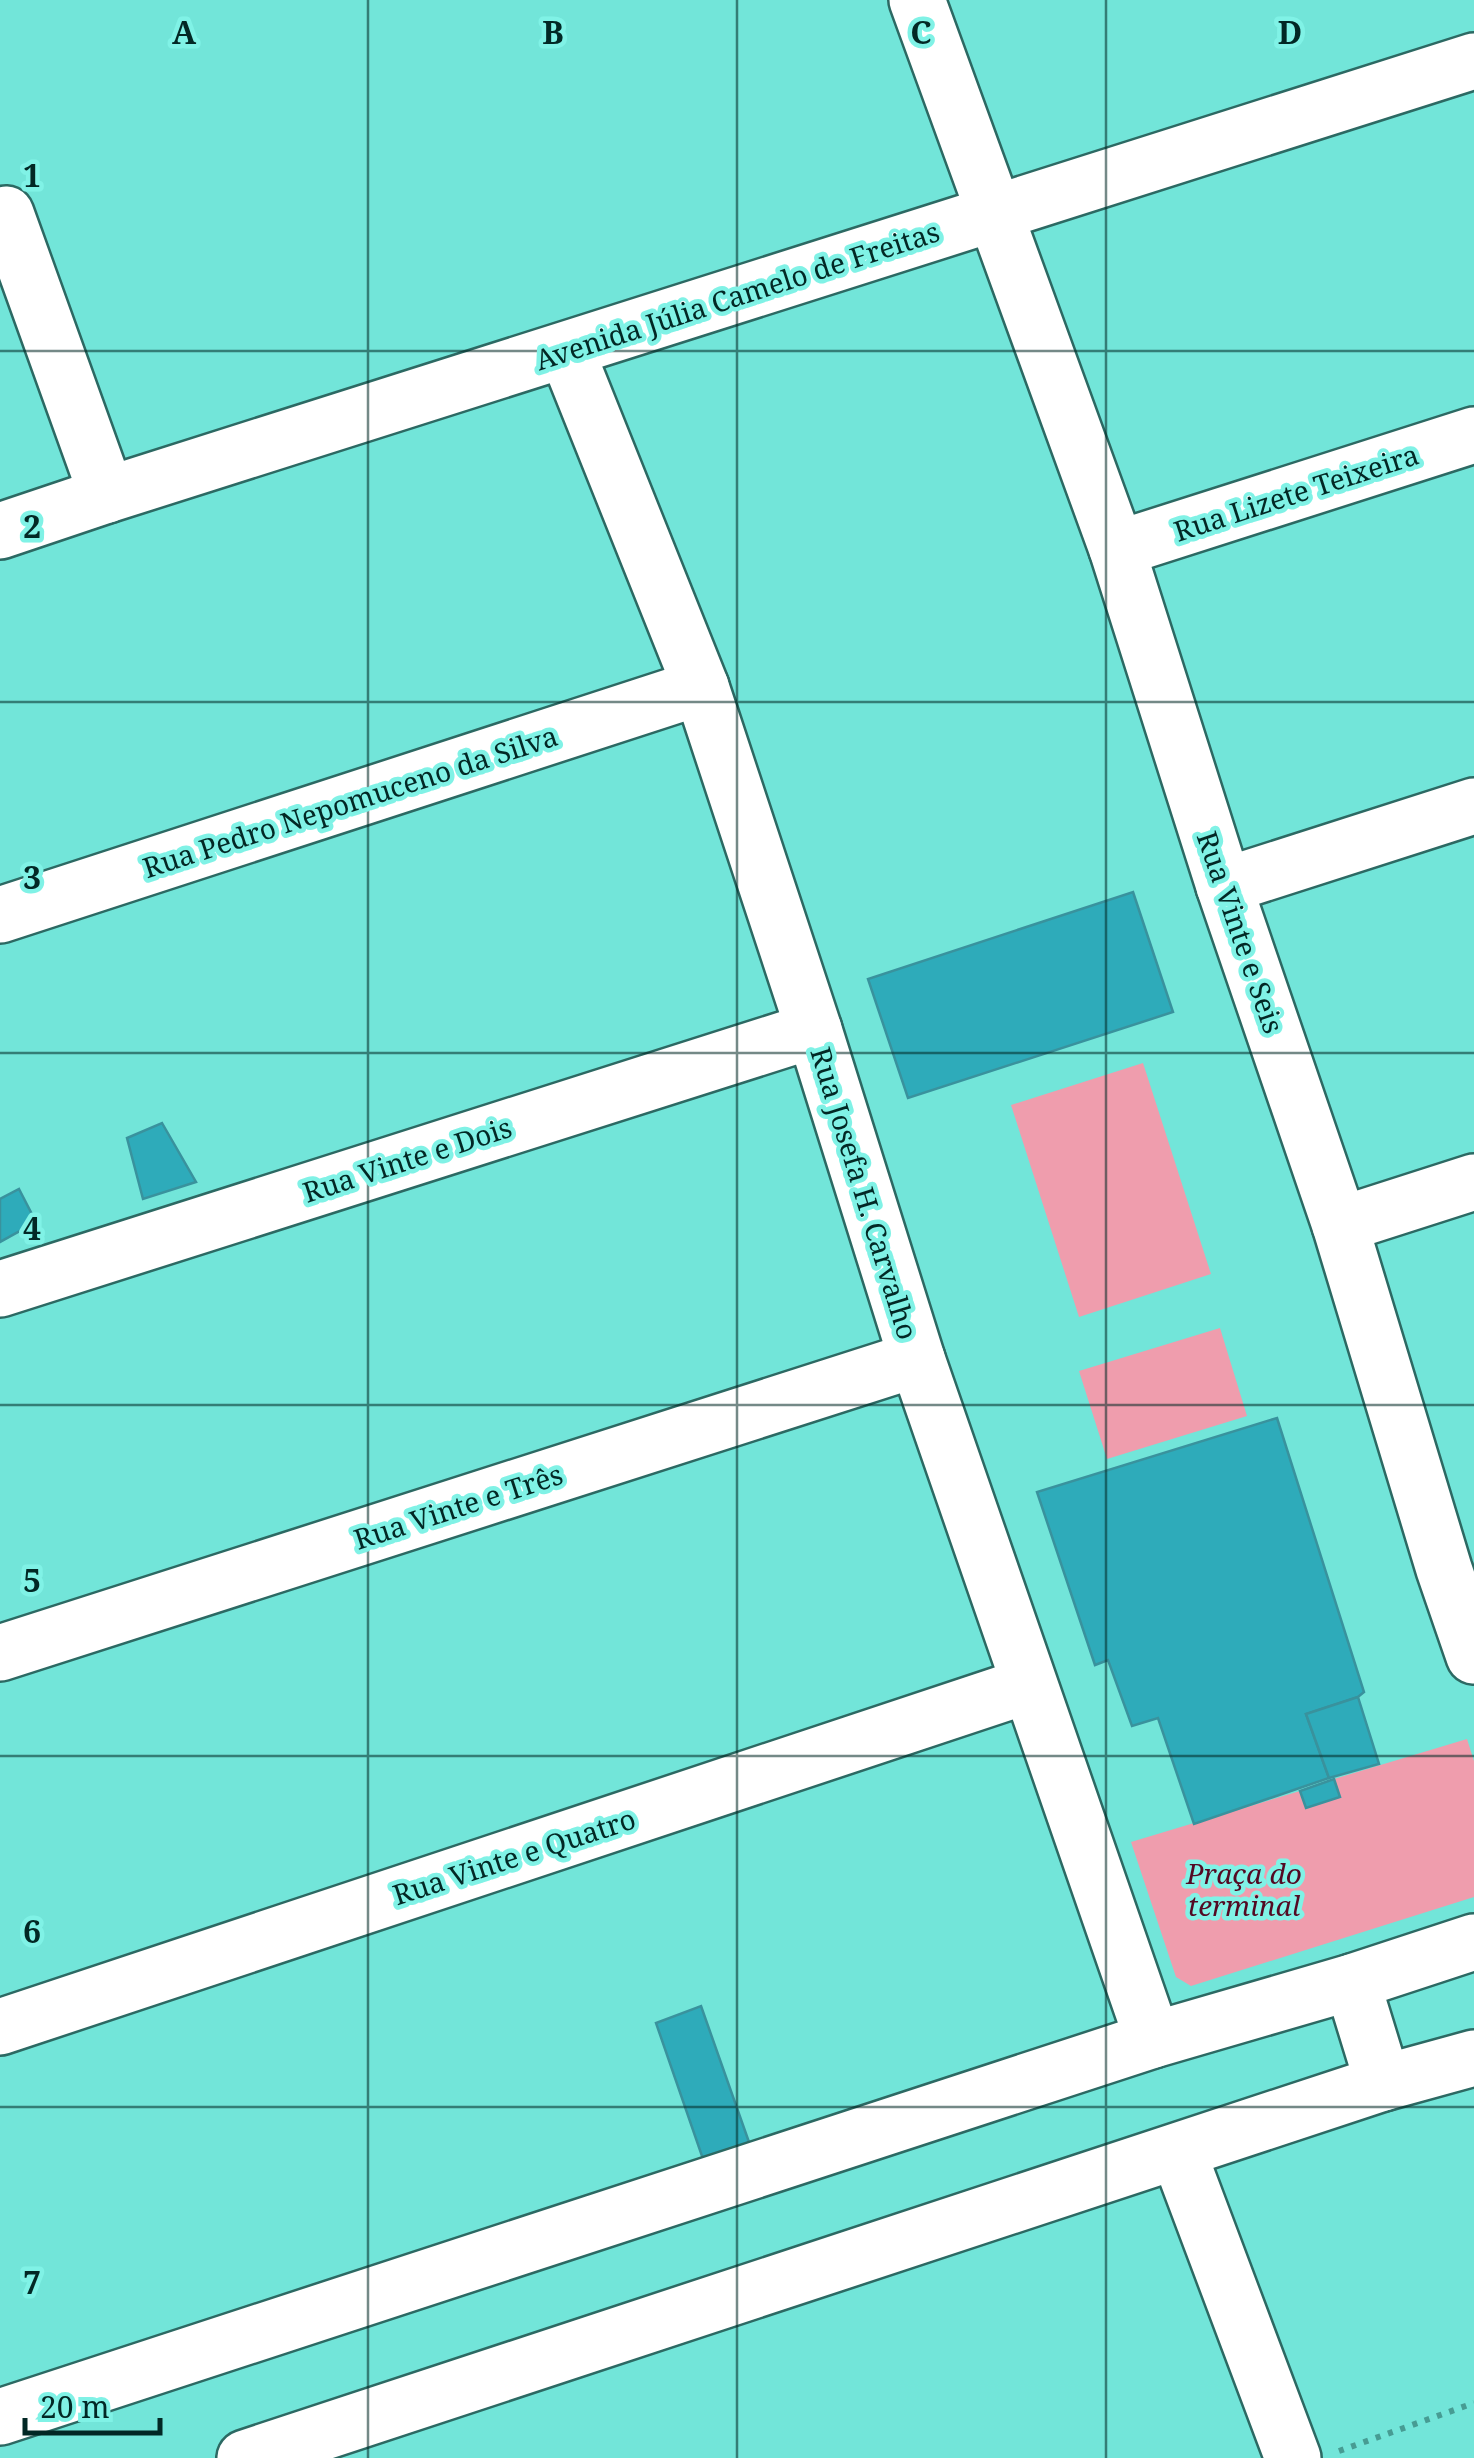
<svg xmlns="http://www.w3.org/2000/svg" width="1474" height="2458" font-family="'Noto Serif',serif">
<style>
.green{fill:#ef9dad}
.building{fill:#2eabba;stroke:#39929d;stroke-width:2.5}
.lines{fill:none;stroke-linecap:round;stroke-linejoin:round}
.minor-casing{stroke:#2c6963;stroke-width:60}
.path{stroke:#479c93;stroke-width:6;stroke-dasharray:5 8;stroke-linecap:butt}
.minor{stroke:#fff;stroke-width:55}
.grid{fill:none;stroke:#022825;stroke-width:2.5;stroke-opacity:0.55}
.labels{text-anchor:middle;dominant-baseline:central;stroke-width:9;stroke-linejoin:round;paint-order:stroke}
.street-label{font-size:28px;fill:#022825;stroke:#80f2e6}
.park-label{font-size:28px;font-style:italic;fill:#530923;stroke:#80f2e6}
.grid-label{font-size:32px;text-anchor:middle;font-weight:bold;fill:#022825;stroke:#80f2e6;stroke-width:9;stroke-linejoin:round;paint-order:stroke}
</style>
<rect width="100%" height="100%" fill="#72e5d9"/>
<g class="green">
<polygon points="1143,1063 1211,1274 1079,1317 1011,1105"/>
<polygon points="1220,1328 1247,1416 1107,1459 1079,1371"/>
<polygon points="1467,1739 1474,1761 1474,1897 1191,1986 1176,1977 1131,1842 1300,1791 1307,1808 1340,1797 1334,1779"/>
</g>
<g class="building">
<polygon points="1133,892 1173,1012 908,1098 868,979"/>
<polygon points="162,1123 196,1182 143,1199 127,1138"/>
<polygon points="19,1189 36,1222 0,1242 0,1199"/>
<polygon points="1277,1418 1364,1692 1358,1697 1306,1714 1329,1778 1194,1824 1158,1718 1132,1726 1108,1660 1095,1665 1037,1492"/>
<polygon points="1358,1697 1379,1764 1329,1778 1306,1714"/>
<polygon points="1334,1779 1340,1797 1306,1808 1300,1791"/>
<polygon points="701,2006 750,2145 703,2159 656,2023"/>
</g>
<g class="lines">
<g class="minor-casing">
<g id="minor">
<polyline points="917,0 1117,549 1224,886 1340,1225 1444,1569 1474,1656"/>
<polyline points="6,214 107,495"/>
<polyline points="566,350 701,687 814,1030 917,1359 1153,2040"/>
<polyline points="0,531 107,495 1474,61"/>
<polyline points="1117,549 1474,435"/>
<polyline points="1224,886 1474,806"/>
<polyline points="0,915 701,687"/>
<polyline points="1340,1225 1474,1182"/>
<polyline points="0,1289 814,1030"/>
<polyline points="0,1653 917,1359"/>
<polyline points="1352,1982 1383,2083"/>
<polyline points="0,2027 1029,1685"/>
<polyline points="1178,2152 1293,2458"/>
<polyline points="0,2417 1153,2040 1352,1982 1474,1942"/>
<polyline points="245,2458 1383,2083 1474,2058"/>
</g>
</g>
<polyline class="path" points="1339,2451 1474,2403"/>
<use href="#minor" class="minor"/>
</g>
<path class="grid" d="M368 0V2458M737 0V2458M1106 0V2458M0 351H1474M0 702H1474M0 1053H1474M0 1405H1474M0 1756H1474M0 2107H1474"/>
<g class="labels">
<g class="street-label">
<text transform="translate(737 295) rotate(-18)">Avenida Júlia Camelo de Freitas</text>
<text transform="translate(1296 492) rotate(-18)">Rua Lizete Teixeira</text>
<text transform="translate(350 801) rotate(-18)">Rua Pedro Nepomuceno da Silva</text>
<text transform="translate(1241 932) rotate(71)">Rua Vinte e Seis</text>
<text transform="translate(407 1159) rotate(-18)">Rua Vinte e Dois</text>
<text transform="translate(865 1193) rotate(73)">Rua Josefa H. Carvalho</text>
<text transform="translate(458 1506) rotate(-18)">Rua Vinte e Três</text>
<text transform="translate(514 1856) rotate(-18)">Rua Vinte e Quatro</text>
</g>
<g class="park-label">
<text x="1244" y="1873">Praça do<tspan x="1244" dy="32">terminal</tspan></text>
</g>
</g>
<g class="grid-label">
<text x="184" y="44">A</text>
<text x="553" y="44">B</text>
<text x="921" y="44">C</text>
<text x="1290" y="44">D</text>
<text x="32" y="187">1</text>
<text x="32" y="538">2</text>
<text x="32" y="889">3</text>
<text x="32" y="1240">4</text>
<text x="32" y="1592">5</text>
<text x="32" y="1943">6</text>
<text x="32" y="2294">7</text>
</g>
<path d="M25 2418v15h135v-15" fill="none" stroke="#022825" stroke-width="5"/>
<text x="40" y="2418" font-size="30" fill="#022825" stroke="#80f2e6" stroke-width="8" paint-order="stroke">20 m</text>
</svg>
